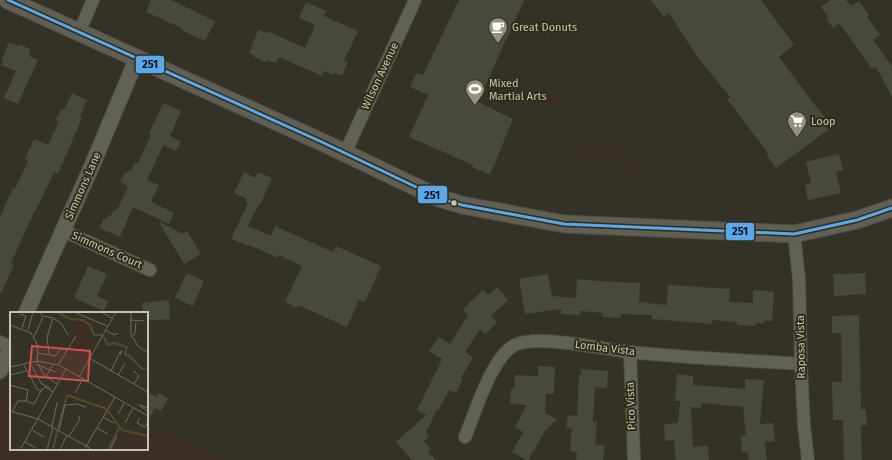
<svg xmlns="http://www.w3.org/2000/svg" width="892" height="460" font-family="'Fira Sans',sans-serif">
<style>
.green{fill:#3c2e24}
.building{fill:#49483c}
.lines{fill:none;stroke-linecap:round;stroke-linejoin:round}
.minor-casing{stroke:#4f4d44;stroke-width:14}
.tertiary-casing{stroke:#4f4d44;stroke-width:17}
.secondary-casing{stroke:#4f4d44;stroke-width:19}
.minor{stroke:#626156;stroke-width:12}
.tertiary{stroke:#626156;stroke-width:15}
.secondary{stroke:#615f54;stroke-width:17}
.bus-1-casing{stroke:#2f2c19;stroke-width:6}
.bus-1{stroke:#5aa8eb;stroke-width:3}
.bus-dot{fill:#c7c4ae;stroke:#2f2c19;stroke-width:1.5}
.labels{text-anchor:middle;dominant-baseline:central;stroke-width:4;stroke-linejoin:round;paint-order:stroke}
.poi-label{font-size:11px;fill:#c7c4ae;stroke:#2f2c19;text-anchor:start}
.street-label{font-size:11px;fill:#c7c4ae;stroke:#2f2c19}
.inset-river{fill:none;stroke:#524c28;stroke-width:2}
.inset-road{fill:none;stroke:#6f6c5c;stroke-width:1}
.view{fill:#d24f4a;fill-opacity:0.15;stroke:#d24f4a;stroke-width:2}
.inset-edge{fill:none;stroke:#c7c4ae;stroke-width:2}
.line-badge{stroke:#2f2c19;stroke-width:1.5}
.pale-badge-label{font-size:11px;text-anchor:middle;font-weight:bold;fill:#111}
</style>
<rect width="100%" height="100%" fill="#343226"/>
<g class="green">
<path d="M513 84 525 97 523 100C516 101 507 97 505 89L507 85Z"/>
<polygon points="561,90 563,91 555,105 550,105 539,99 539,98"/>
<path d="M590 144C608 146 624 157 639 165V169L636 170 618 169V156L580 154 577 164 574 165C575 155 580 147 590 144Z"/>
<polygon points="11,376 11,449 147,449 147,426 223,460 0,460 0,399"/>
</g>
<g class="building">
<polygon points="151,0 171,0 215,21 205,41 181,30 182,28 146,12"/>
<polygon points="459,0 524,0 478,102 513,119 490,175 472,167 473,165 409,137 428,95 410,87 416,73 423,75"/>
<polygon points="651,0 761,0 794,45 779,57 814,104 827,119 822,122 828,130 776,168 766,154 768,153 727,99 730,97 696,55 669,13 664,17"/>
<polygon points="831,0 846,0 851,6 859,1 869,15 867,17 880,35 873,40 892,66 892,97 876,67 872,69 839,23 833,28 826,18 828,17 821,7"/>
<polygon points="306,2 326,11 324,16 358,31 344,61 348,62 342,76 335,73 334,75 324,71 322,76 279,57 276,63 267,60 266,62 254,57 254,55 249,53 258,30 266,33 267,31 305,48 315,25 299,18"/>
<polygon points="9,42 18,46 19,44 30,49 29,51 31,52 29,56 38,60 18,104 4,98 16,71 1,65 4,59 2,59"/>
<polygon points="72,93 87,100 80,117 82,118 58,174 54,172 36,210 35,210 11,263 14,265 0,295 0,217 13,188 15,189 28,161 25,159 34,139 48,145 59,121 56,120 61,109 64,110"/>
<polygon points="163,103 181,111 170,136 181,141 176,151 163,145 147,180 159,185 151,202 174,213 169,224 133,207 120,237 100,228 104,218 106,219 108,215 110,217 114,209 117,210 128,186 120,182 125,172 127,173 129,170 131,171 135,162 138,163 151,135 149,134"/>
<polygon points="839,154 843,170 836,172 841,193 808,200 805,184 811,183 806,162"/>
<polygon points="244,172 255,178 258,172 272,178 260,205 259,204 248,226 271,236 275,226 333,252 336,246 381,266 365,302 359,300 347,327 298,305 297,308 285,302 302,266 279,255 278,258 249,245 248,246 231,239 248,203 245,202 247,199 234,193"/>
<polygon points="159,222 183,234 187,231 201,254 184,264"/>
<polygon points="88,266 107,274 97,296 108,301 104,311 74,298"/>
<polygon points="187,273 204,281 193,306 175,298"/>
<polygon points="865,273 866,294 834,296 833,274"/>
<polygon points="548,274 552,296 576,298 577,279 598,281 640,283 639,302 667,305 668,285 730,289 729,302 753,303 753,290 774,292 772,321 764,321 764,324 756,323 756,326 737,325 737,322 712,320 712,324 652,319 652,315 621,314 621,318 602,317 603,313 580,311 580,315 561,314 561,309 525,314 519,279"/>
<polygon points="497,287 508,300 491,316 497,323 485,334 480,329 465,352 473,358 461,377 463,378 456,393 449,390 439,410 437,409 426,433 429,437 424,441 431,449 428,452 436,460 412,460 396,442 426,415 417,410 442,359 429,351 439,337 450,344 468,315 463,309 483,290 488,295"/>
<polygon points="169,300 170,319 147,321 147,313 143,313 142,303"/>
<polygon points="859,315 861,409 866,409 867,425 861,426 861,429 862,460 844,460 843,420 833,420 832,382 842,382 841,333 832,333 832,316"/>
<polygon points="538,366 555,367 554,394 546,394 545,413 557,419 544,432 535,450 534,449 528,460 526,460 512,452 523,432 515,427 527,405 510,404 511,389 514,389 515,375 538,376"/>
<polygon points="581,369 608,371 607,388 595,387 593,422 597,422 595,445 605,446 603,460 576,460 577,452 570,451 572,429 566,428 568,415 577,416 579,375 581,375"/>
<polygon points="677,374 693,376 693,385 722,387 745,389 745,379 764,380 760,424 773,423 775,441 765,442 767,460 749,460 747,452 742,452 741,436 746,435 743,407 702,403 701,408 691,407 693,447 708,446 709,460 676,460 674,440 665,441 664,424 678,423 680,401 675,401"/>
<polygon points="147,392 156,397 159,393 168,398 161,411 155,408 147,423"/>
</g>
<g class="lines">
<g class="minor-casing">
<g id="minor">
<polyline points="79,32 93,0"/>
<polyline points="345,153 415,0"/>
<polyline points="64,231 150,270"/>
<polyline points="794,234 799,279 801,364 804,426 808,460"/>
<polyline points="0,342 11,347"/>
<polyline points="630,352 634,460"/>
<path d="M465 437C475 413 492 356 515 345 538 334 602 349 629 352 686 358 744 360 801 364"/>
</g>
</g>
<g class="tertiary-casing">
<g id="tertiary">
<polyline points="26,313 91,168 137,58"/>
<polyline points="0,371 11,347"/>
</g>
</g>
<g class="secondary-casing">
<polyline id="secondary" points="8,0 324,143 439,198 462,205 564,224 794,234 857,220 892,208"/>
</g>
<use href="#minor" class="minor"/>
<use href="#tertiary" class="tertiary"/>
<use href="#secondary" class="secondary"/>
<g class="bus-1-casing">
<polyline id="bus-1" points="8,0 324,143 439,198 462,205 564,224 794,234 857,220 892,208"/>
</g>
<use href="#bus-1" class="bus-1"/>
</g>
<defs>
<g id="cafe-pin" transform="scale(1)"><path d="M0 17L-7.5 6A9.5 9.5 0 1 1 7.5 6Z" fill="#94917e" stroke="#2f2c19"/><path d="M-5.5-4.5H6V0H3Q3 3.5 0 3.5H-2.5Q-5.5 3.5-5.5 0ZM3-3.2v2h1.7v-2ZM-6 4.5H4V6H-6Z" fill="#fff"/></g>
<g id="stadium-pin" transform="scale(1)"><path d="M0 17L-7.5 6A9.5 9.5 0 1 1 7.5 6Z" fill="#94917e" stroke="#2f2c19"/><path d="M0-5a6.5 5 0 1 0 0 10a6.5 5 0 1 0 0-10ZM-3.5-1.8h7v3.6h-7Z" fill="#fff"/></g>
<g id="supermarket-pin" transform="scale(1)"><path d="M0 17L-7.5 6A9.5 9.5 0 1 1 7.5 6Z" fill="#94917e" stroke="#2f2c19"/><path d="M-6-5.5h2.5l.6 2H6L4.5 2H-2.5L-4.4-4H-6ZM-1.5 3.2a1.3 1.3 0 1 0 .1 0ZM3 3.2a1.3 1.3 0 1 0 .1 0Z" fill="#fff"/></g>
</defs>
<g fill-rule="evenodd">
<use href="#cafe-pin" x="498" y="27"/>
<use href="#stadium-pin" x="475" y="89"/>
<use href="#supermarket-pin" x="797" y="121"/>
</g>
<circle class="bus-dot" cx="454" cy="203" r="3.5"/>
<g class="labels">
<g class="poi-label">
<text x="512" y="27">Great Donuts</text>
<text x="489" y="83">Mixed<tspan x="489" dy="13">Martial Arts</tspan></text>
<text x="811" y="121">Loop</text>
</g>
<g class="street-label">
<text transform="translate(380 76) rotate(-65)">Wilson Avenue</text>
<text transform="translate(83 186) rotate(-66)">Simmons Lane</text>
<text transform="translate(107 250) rotate(24)">Simmons Court</text>
<text transform="translate(801 347) rotate(-91)">Raposa Vista</text>
<text transform="translate(605 348) rotate(7)">Lomba Vista</text>
<text transform="translate(631 406) rotate(-92)">Pico Vista</text>
</g>
</g>
<g transform="translate(10 312)">
<rect width="138" height="138" fill="#343226"/>
<path d="M40 0H46L56 7H67L80 13 83 21 80 27 87 32 79 45 60 34 65 23 56 8 46 0ZM56 81H64L84 90 85 88V92L90 93 96 83 94 81 103 86 93 103 82 93 57 84 48 116ZM98 98 111 115 138 122V138H106L114 124 122 127 120 124H124L128 128 123 125 122 127 127 130 130 125 111 119 98 138 108 115 97 100Z" fill="#3c2e24"/>
<path class="inset-river" d="M47 0 60 7 73 8 80 13 84 23H92M93 24 98 33 104 31 117 35 115 42 120 44 132 57 138 56V68M98 99 112 118 138 124M48 116 57 83 97 97M43 138 47 119M98 138 109 116"/>
<path class="inset-road" d="M29 0 33 4 43 6 51 11 58 23M64 0 97 14M91 0 102 6M121 0V23L128 34 138 41M10 2 16 4 12 16M120 8 134 9M0 13 21 21 28 34 27 51 35 64 47 72M18 18 23 0M95 18 104 23 108 21M123 24 125 21 126 10M24 25 33 5M28 41 45 44 50 38M39 42 37 25 43 6M79 46 138 80M20 51 31 71 41 77M14 53 27 77 31 79 35 75 43 80M28 53 46 60M48 53 66 24M0 55 27 49 49 53 138 104M101 59 110 40 112 39 110 43M124 59 129 64 124 72M0 63 16 59M108 63 115 51M36 65 43 52M69 65 106 0M0 73 18 78 16 89H8L2 100M65 81 73 67M16 89 24 92 31 79M0 99 28 107 83 138M137 99 129 93 138 96M108 102 114 91M93 105 104 111M130 106 127 111 135 115 138 110M115 111 123 96M42 114 47 91M87 116 98 122M22 118 34 125M49 118 55 93 67 92 76 95M59 124 69 109V104M15 130 26 136M10 138 56 57M37 138 43 115M50 138 57 123M74 138 105 85M100 138 107 124"/>
<path class="view" d="M22 34 80 39 78 69 19 64Z"/>
<rect width="138" height="138" class="inset-edge"/>
</g>
<g class="line-badge">
<rect x="135" y="55" width="30" height="19" rx="4" fill="#5aa8eb"/>
<rect x="417" y="185" width="31" height="19" rx="4" fill="#5aa8eb"/>
<rect x="725" y="222" width="30" height="19" rx="4" fill="#5aa8eb"/>
</g>
<g class="pale-badge-label">
<text x="150" y="68">251</text>
<text x="432" y="199">251</text>
<text x="740" y="235">251</text>
</g>
</svg>
